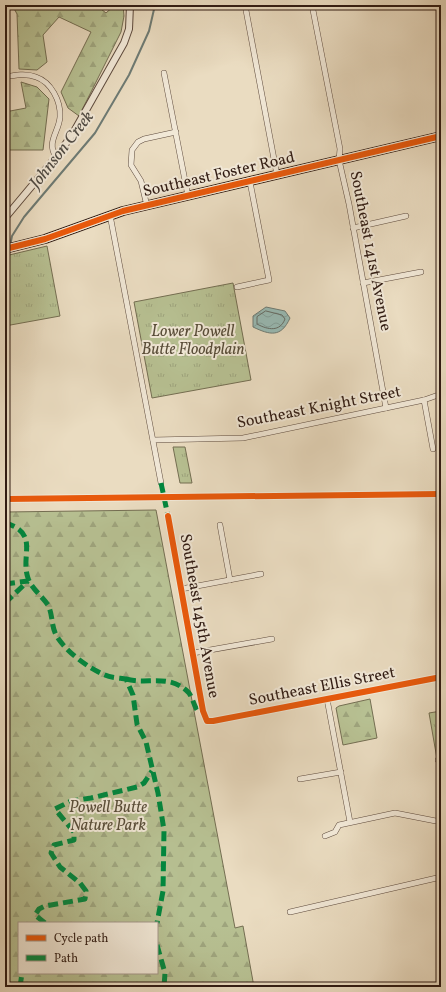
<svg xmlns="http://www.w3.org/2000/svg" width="446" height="992" font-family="Vollkorn,serif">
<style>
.grass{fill:url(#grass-tufts);stroke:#746e52}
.forest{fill:url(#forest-firs);stroke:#746e52;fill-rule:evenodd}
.water{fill:url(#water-waves);stroke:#6e7b74}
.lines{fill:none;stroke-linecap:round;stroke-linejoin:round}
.shore{stroke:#646b64;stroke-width:1}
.stream{stroke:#6e7b74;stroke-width:2}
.minor-casing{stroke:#5e4b3e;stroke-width:6}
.tertiary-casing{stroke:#5e4b3e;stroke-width:8}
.primary-casing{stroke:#301b13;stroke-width:10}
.minor{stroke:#f1e8d7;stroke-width:5}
.tertiary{stroke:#f1e8d7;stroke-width:6}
.primary{stroke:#eadcc1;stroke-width:8}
.quiet{stroke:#00873e;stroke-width:5;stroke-dasharray:10 5;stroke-linecap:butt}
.cycleway-casing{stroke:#f1e8d7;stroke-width:8}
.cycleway{stroke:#e8590c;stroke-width:6}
.labels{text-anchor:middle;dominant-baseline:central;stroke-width:4;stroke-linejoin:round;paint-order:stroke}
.street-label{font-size:16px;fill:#301b13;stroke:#f1e8d7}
.park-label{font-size:16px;font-style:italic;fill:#584d39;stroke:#f1e8d7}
.water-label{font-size:17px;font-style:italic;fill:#4f4b44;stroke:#f1e8d7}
</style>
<defs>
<pattern id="grass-tufts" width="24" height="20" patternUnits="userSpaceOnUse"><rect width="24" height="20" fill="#b7c092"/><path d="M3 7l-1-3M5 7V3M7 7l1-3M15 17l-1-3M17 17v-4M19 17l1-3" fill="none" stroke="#9ea47d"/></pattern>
<pattern id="forest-firs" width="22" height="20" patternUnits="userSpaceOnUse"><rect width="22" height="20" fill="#b7c092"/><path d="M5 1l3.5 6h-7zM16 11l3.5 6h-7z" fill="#9ea47d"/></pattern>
<pattern id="water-waves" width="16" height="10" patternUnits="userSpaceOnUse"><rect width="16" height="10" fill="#98bbb5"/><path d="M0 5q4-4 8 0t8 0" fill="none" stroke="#83a09b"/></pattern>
</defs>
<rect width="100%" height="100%" fill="#eadcc1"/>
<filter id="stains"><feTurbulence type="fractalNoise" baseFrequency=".005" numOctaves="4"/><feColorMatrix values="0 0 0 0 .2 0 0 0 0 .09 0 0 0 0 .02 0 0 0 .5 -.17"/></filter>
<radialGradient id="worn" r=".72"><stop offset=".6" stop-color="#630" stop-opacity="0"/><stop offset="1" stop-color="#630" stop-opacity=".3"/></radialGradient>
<g class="grass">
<polygon points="47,246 60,316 5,326 5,256"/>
<polygon points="233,283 251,380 152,398 134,302"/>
<polygon points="173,447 185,447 192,483 180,483"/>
<polygon points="441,711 441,758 437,759 429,713"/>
</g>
<g class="forest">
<polygon points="12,5 96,5 106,13 115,5 123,5 124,16 121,32 79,116 68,108 61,92 91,32 59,17 43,35 47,62 37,70 19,69 17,14"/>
<polygon points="21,82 37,87 49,99 43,150 5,150 5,112 26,108"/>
<path d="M156 510 235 928 243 926 254 987H5V512ZM19 923H157V973H19Z"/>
<polygon points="370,699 377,738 343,745 336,708 339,706"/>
</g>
<path class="water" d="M266 307 285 311 290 318C281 338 270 335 253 327V316Z"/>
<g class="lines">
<path class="shore" d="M266 311 282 315 285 319C280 332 268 330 257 324V317Z"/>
<g class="stream">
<polyline points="10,246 12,236 24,217 95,133 129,75 149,31 155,5"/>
<polyline points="5,264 9,250"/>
</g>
<g class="minor-casing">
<g id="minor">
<polyline points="245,5 277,175"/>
<polyline points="312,5 340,149 339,160 349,204 386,408"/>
<polyline points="164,73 188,196"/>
<path d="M5 77C15 75 26 73 36 77 51 82 61 101 60 117 59 132 46 142 56 157"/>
<polyline points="147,206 141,181 131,165 132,150 138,142 144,139 176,132"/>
<polyline points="110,215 161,483"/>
<polyline points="353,228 406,216"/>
<polyline points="363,283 421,272"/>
<polyline points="237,287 269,280 250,182"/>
<polyline points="424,400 433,449"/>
<polyline points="153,440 243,438 424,400 441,394"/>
<polyline points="168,516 203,711 207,721 213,721 441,677"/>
<polyline points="220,525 230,580"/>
<polyline points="181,589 261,574"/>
<polyline points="193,653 272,639"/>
<polyline points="327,699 350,822"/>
<polyline points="438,760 441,760"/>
<polyline points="300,779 341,772"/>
<polyline points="325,836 335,832 339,825 395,813 441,822"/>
<polyline points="290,912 441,877"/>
</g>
</g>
<g class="tertiary-casing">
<polyline id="tertiary" points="5,218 56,157 72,135 124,43 129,29 130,5"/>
</g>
<g class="primary-casing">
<polyline id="primary" points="5,249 45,239 123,211 441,136"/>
</g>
<use href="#minor" class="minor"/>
<use href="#tertiary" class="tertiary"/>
<use href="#primary" class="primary"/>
<g class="quiet">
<polyline points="161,483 168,516"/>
<path d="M5 523C40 533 20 555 28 578 31 588 42 596 48 605 53 615 51 625 56 635 65 651 88 668 105 675 111 678 120 678 126 679L133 695 137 724 146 742 158 793 164 830 163 891 157 923"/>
<polyline points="5,584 28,581"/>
<polyline points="5,603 28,581"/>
<path d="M126 679C148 685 170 673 189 693 192 697 194 705 197 710L203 711"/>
<polyline points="45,923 35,915 39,909 45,906 85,899 86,891 80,883 60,867 51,853 54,845 74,840 74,832 55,809 71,801 91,798 137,787 144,783 152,771"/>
<polyline points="157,945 165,973 164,987"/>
<polyline points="20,987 22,973"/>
</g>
<g class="cycleway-casing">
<g id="cycleway">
<polyline points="5,249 45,239 123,211 441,136"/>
<polyline points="5,499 441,494"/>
<polyline points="168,516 203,711 207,721 213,721 441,677"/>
</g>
</g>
<use href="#cycleway" class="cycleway"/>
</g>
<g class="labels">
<g class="street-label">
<text transform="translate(219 175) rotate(-13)">Southeast Foster Road</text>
<text transform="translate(370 251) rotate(79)">Southeast 141st Avenue</text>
<text transform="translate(319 408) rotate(-11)">Southeast Knight Street</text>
<text transform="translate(199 616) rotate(80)">Southeast 145th Avenue</text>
<text transform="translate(322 687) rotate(-11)">Southeast Ellis Street</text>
</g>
<g class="park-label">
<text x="193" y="332">Lower Powell<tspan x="193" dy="18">Butte Floodplain</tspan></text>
<text x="108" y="808">Powell Butte<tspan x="108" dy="18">Nature Park</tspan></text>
</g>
<g class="water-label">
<text transform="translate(62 150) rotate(-52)">Johnson Creek</text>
</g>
</g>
<rect width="446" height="992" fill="none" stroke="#eadcc1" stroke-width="20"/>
<rect x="6" y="6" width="434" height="980" fill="none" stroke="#301b13" stroke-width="2"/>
<rect x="10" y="10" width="426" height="972" fill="none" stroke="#301b13"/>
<rect x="18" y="922" width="140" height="52" fill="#f1e8d7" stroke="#a49689"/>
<rect x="26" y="935" width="20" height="6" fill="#e8590c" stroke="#a49689"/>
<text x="54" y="942" font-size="12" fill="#301b13">Cycle path</text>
<rect x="26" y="955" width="20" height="6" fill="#00873e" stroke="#a49689"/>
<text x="54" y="962" font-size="12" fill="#301b13">Path</text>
<rect width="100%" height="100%" filter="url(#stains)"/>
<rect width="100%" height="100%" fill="url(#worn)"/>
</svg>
